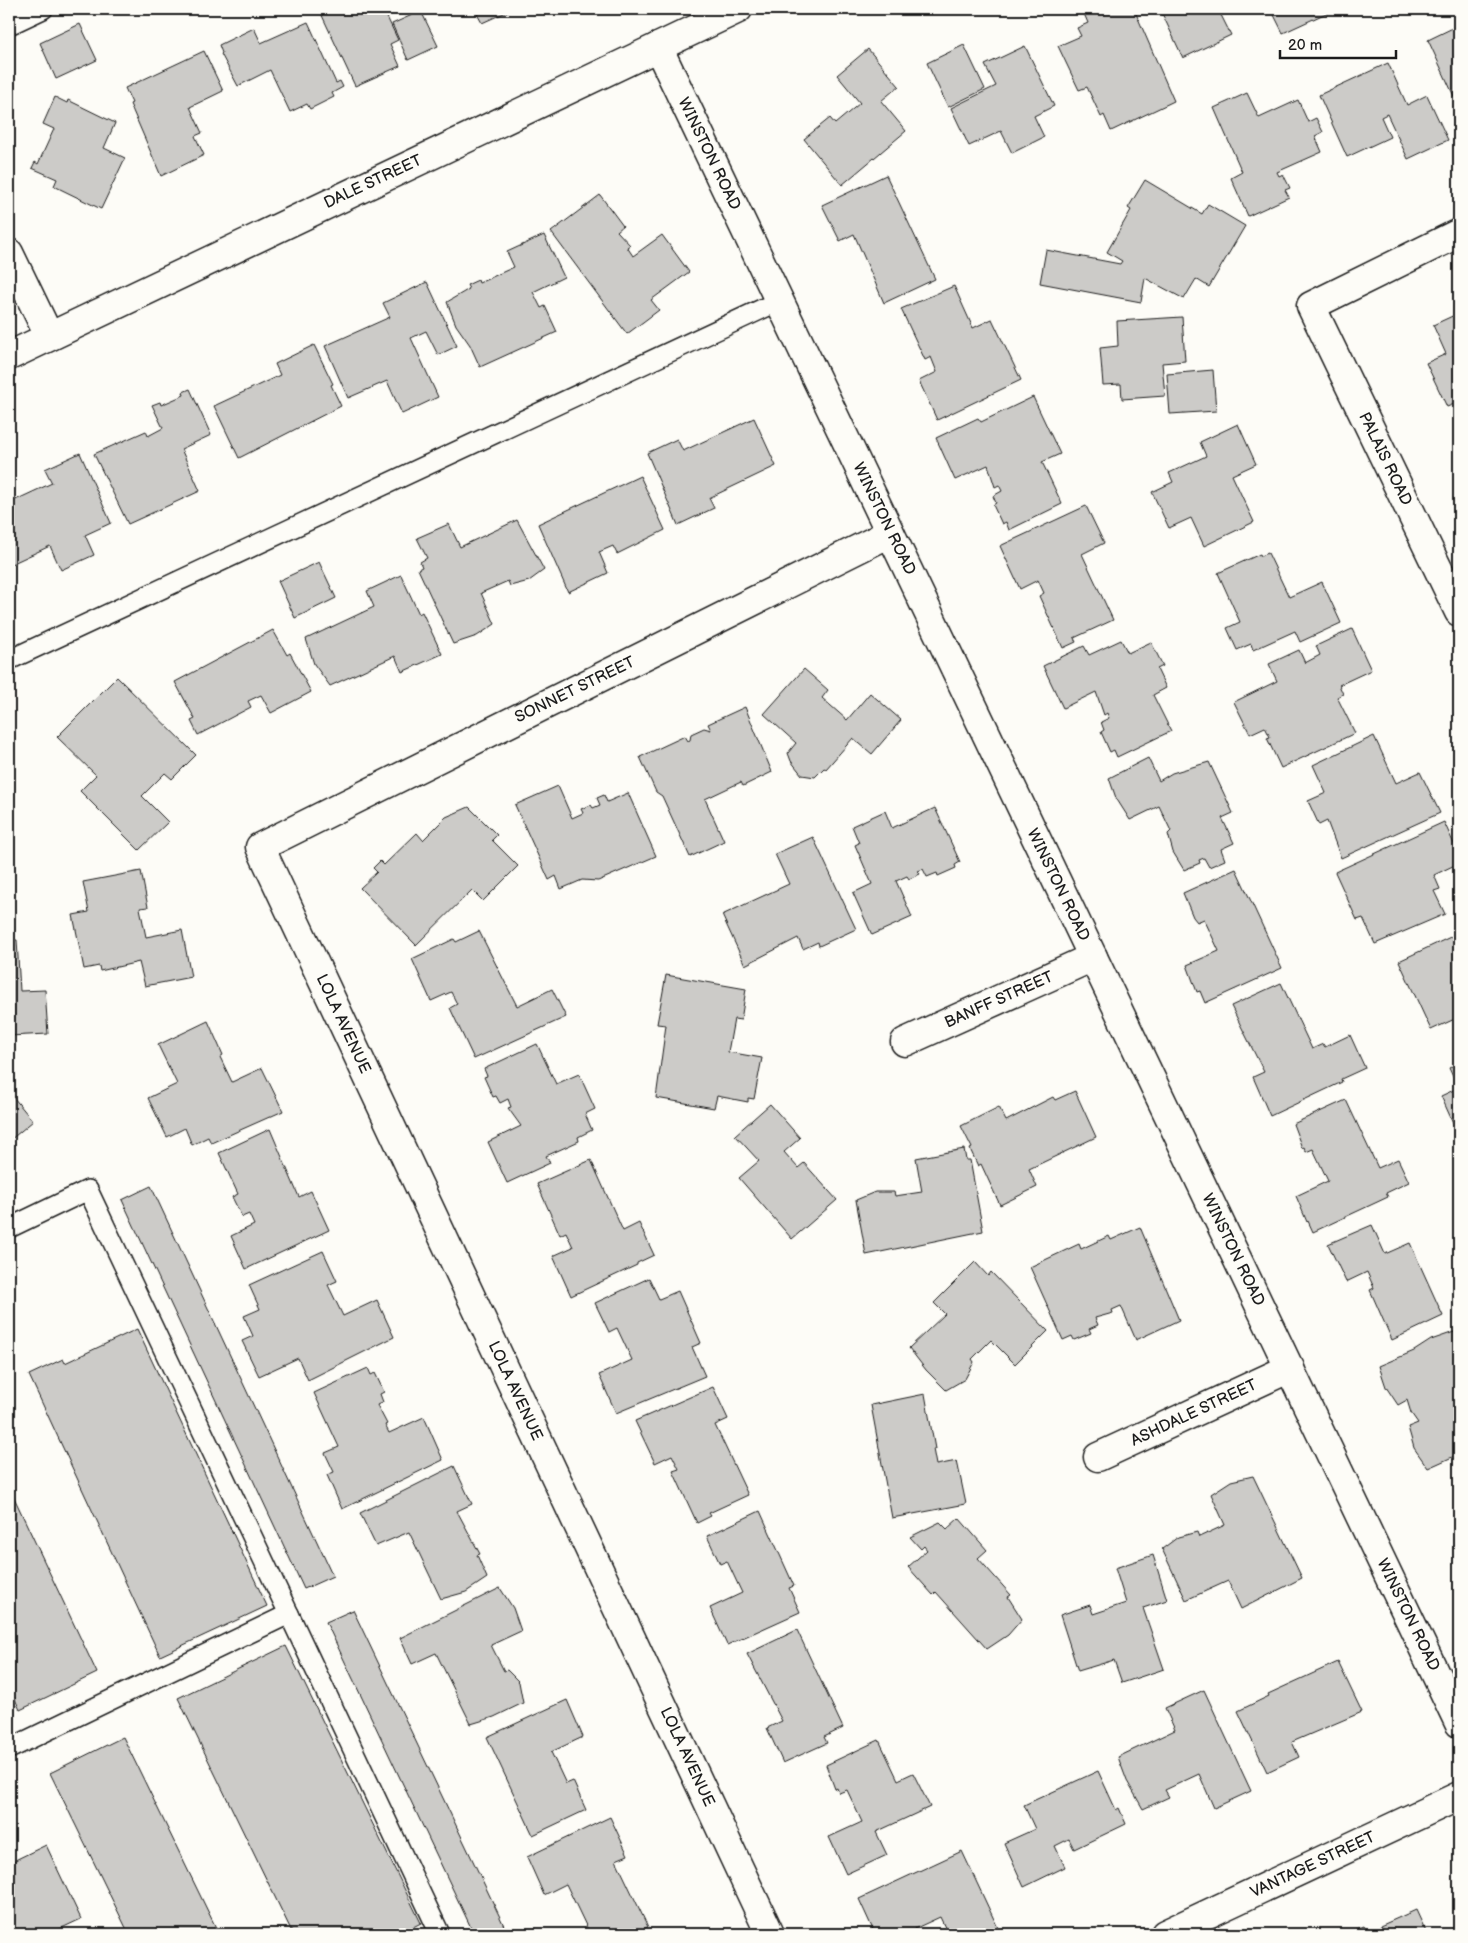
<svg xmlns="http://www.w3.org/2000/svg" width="1468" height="1943" font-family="'Balsamiq Sans',sans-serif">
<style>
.building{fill:#cccbc8;stroke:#1c1c1c}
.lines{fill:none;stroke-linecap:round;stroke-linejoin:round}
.lane-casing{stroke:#1c1c1c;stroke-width:22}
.street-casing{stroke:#1c1c1c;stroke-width:31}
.secondary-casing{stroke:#1c1c1c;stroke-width:31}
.lane{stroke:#fdfcf7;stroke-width:19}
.street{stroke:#fdfcf7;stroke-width:28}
.secondary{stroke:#fdfcf7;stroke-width:28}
.labels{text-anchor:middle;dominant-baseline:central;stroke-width:4.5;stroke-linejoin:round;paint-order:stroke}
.street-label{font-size:16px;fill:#1c1c1c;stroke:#fdfcf7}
</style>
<rect width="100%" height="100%" fill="#fdfcf7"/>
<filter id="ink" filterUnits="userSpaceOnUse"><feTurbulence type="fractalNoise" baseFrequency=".02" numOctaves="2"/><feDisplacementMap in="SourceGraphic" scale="10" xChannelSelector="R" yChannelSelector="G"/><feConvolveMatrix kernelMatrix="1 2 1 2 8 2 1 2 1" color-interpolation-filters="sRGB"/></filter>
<g filter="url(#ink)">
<g class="building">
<polygon points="319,9 404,9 387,17 398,40 390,44 400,66 355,86"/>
<polygon points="486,9 513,9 482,23 477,14"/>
<polygon points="1082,9 1134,9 1174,101 1111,131 1104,115 1101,117 1087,87 1079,90 1058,46 1081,36 1077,28 1088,23"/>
<polygon points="1160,9 1218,9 1231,35 1183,58"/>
<polygon points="1271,9 1335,9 1283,33"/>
<polygon points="421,11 438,46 408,60 392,24"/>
<polygon points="308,22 336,83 340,81 343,87 332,93 334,97 310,109 307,104 290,112 270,70 238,86 221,54 222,53 219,45 254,28 261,43"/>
<polygon points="80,24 97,60 56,79 40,43"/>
<polygon points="1459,25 1459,107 1428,40"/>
<polygon points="964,45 985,89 948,107 927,63"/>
<polygon points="1025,46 1054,106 1034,116 1044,137 1012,153 1001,131 969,146 951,108 996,86 985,65"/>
<polygon points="868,49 899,86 881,101 906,131 842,185 804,139 830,118 835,124 860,103 837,75"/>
<polygon points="204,51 223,91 190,107 202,133 195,136 204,155 161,176 130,104 132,103 125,88"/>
<polygon points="1388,63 1407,105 1427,95 1448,140 1408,159 1387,114 1381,117 1390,137 1347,157 1319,95"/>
<polygon points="1247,93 1259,118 1298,100 1308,122 1316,118 1323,132 1315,136 1322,152 1277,172 1279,176 1283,174 1290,188 1285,190 1289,197 1248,216 1231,178 1242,172 1214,108"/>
<polygon points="55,97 67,103 68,100 115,123 104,148 125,158 101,209 54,186 57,179 32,168 35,162 38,164 54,129 43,124"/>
<polygon points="886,175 935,279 884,303 854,234 840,241 822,205"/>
<polygon points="1145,180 1202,214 1208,204 1245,226 1209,287 1196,279 1184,299 1145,278 1141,302 1040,283 1046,250 1120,264 1122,261 1107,252 1131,210 1128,208"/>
<polygon points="600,195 623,226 617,231 630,245 627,247 633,256 662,235 689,272 651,300 659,310 627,334 551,232"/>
<polygon points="544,235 564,277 533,292 541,308 545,306 557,332 480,367 470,345 456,325 447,302 469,289 467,285 478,280 479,283 514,267 507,252"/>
<polygon points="427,282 457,346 438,355 426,331 411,338 438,397 402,414 387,381 348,398 325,346 390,317 383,303"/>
<polygon points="954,286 973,328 992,319 1021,380 937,420 919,381 937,372 931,357 925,360 901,309"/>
<polygon points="1459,313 1459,402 1447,407 1426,363 1446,354 1433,325"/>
<polygon points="1182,317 1185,361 1162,363 1165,396 1122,399 1121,384 1103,385 1100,348 1118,346 1117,321"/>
<polygon points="314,345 333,384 331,385 341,406 239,458 214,406 280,375 275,364"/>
<polygon points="1213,370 1216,411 1170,414 1167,374"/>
<polygon points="190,389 211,435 181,449 200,491 128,524 94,454 146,431 148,436 163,428 152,405 160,402 161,405 184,395 183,392"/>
<polygon points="1033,397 1060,454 1042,462 1062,504 1009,530 1006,522 1002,524 993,505 996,503 993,496 1002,491 999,485 995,487 988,465 955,480 936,438 978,418 981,422"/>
<polygon points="754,418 776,466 709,498 714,508 678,525 647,453 677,439 683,451"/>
<polygon points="1238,424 1256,464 1232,475 1254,522 1204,546 1191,518 1169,528 1152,492 1173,482 1169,473 1206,456 1200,442"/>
<polygon points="80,453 111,523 85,535 94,555 61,570 50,546 9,565 9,503 52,483 45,469"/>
<polygon points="640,476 665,530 617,554 613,546 599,552 608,573 568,592 538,524"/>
<polygon points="1086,506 1104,543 1082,554 1113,620 1074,638 1076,642 1063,648 1039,596 1044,593 1038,580 1020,589 1000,546"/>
<polygon points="517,520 544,570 529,581 510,586 508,581 481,593 495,624 477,636 453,644 418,569 422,567 420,562 427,558 417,538 449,524 460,547"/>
<polygon points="1268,553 1289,597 1322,582 1341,623 1300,642 1295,631 1253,650 1251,644 1237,650 1227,628 1240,622 1218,573 1260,554 1261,556"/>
<polygon points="319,562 336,598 295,618 278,581"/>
<polygon points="401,575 419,614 422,612 442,654 402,672 395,656 330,686 314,664 306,639 374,607 367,591"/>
<polygon points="1352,629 1371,670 1339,685 1343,694 1337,697 1355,733 1281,768 1267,738 1270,737 1265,727 1250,734 1234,702 1277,681 1269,664 1299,650 1305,663 1320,655 1316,646"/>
<polygon points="273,630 287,655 290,653 311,692 271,713 261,695 248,701 251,707 198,735 191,721 195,719 175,682"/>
<polygon points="1121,640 1128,653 1151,642 1163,666 1157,669 1166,688 1153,695 1171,731 1117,757 1114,750 1110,752 1101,732 1104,730 1101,722 1109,718 1107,713 1104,715 1096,692 1063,708 1043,666 1084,646 1089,655"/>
<polygon points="804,669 828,690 822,698 847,720 870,693 901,720 872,754 853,738 826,769 824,768 815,777 802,775 791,761 788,753 796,743 764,714"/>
<polygon points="117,677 196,755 172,779 165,773 142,796 168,822 139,850 80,791 96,775 57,737"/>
<polygon points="745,707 772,772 743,786 741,782 705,799 724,841 690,857 662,796 656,792 640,757 685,736 688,741 690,740 691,734 704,728 711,730 708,724"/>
<polygon points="1374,736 1396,783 1420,772 1440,813 1341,858 1327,821 1319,825 1308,801 1326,793 1313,765"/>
<polygon points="1148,758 1159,781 1172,773 1209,762 1233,813 1222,818 1234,843 1221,849 1225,860 1209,867 1204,858 1199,860 1200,863 1184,870 1173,852 1168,834 1171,831 1159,806 1130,820 1116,798 1109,778"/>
<polygon points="558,786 572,818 583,813 581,809 591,805 593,808 600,805 597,798 604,795 607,802 628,793 656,856 598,881 582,880 561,889 556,876 549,880 515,805"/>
<polygon points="469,807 497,835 492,840 518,866 483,901 472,890 416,945 360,888 377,872 373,868 380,861 384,865 417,833 423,840 446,817"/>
<polygon points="935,808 960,862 955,865 956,868 938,876 937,873 927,877 923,869 918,871 920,874 909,879 907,876 896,881 912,917 872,935 853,893 872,884 855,845 859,843 852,826 885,811 892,828"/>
<polygon points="1444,822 1459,855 1459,863 1434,875 1440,889 1434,891 1445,914 1375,944 1363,918 1357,920 1335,872"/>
<polygon points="813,837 856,929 819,946 818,942 803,949 798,938 745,965 722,915 789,884 775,854"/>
<polygon points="1236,869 1282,968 1205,1003 1200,991 1197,992 1187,965 1219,951 1204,919 1197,922 1193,917 1183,893"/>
<polygon points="141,871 148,907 140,908 146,937 182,930 191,977 145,986 139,962 100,971 99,966 84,969 73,915 89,912 83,882"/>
<polygon points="479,931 517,1006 552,989 566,1017 474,1059 450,1008 457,1004 451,992 431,1001 412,959 454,939 456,942"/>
<polygon points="1459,933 1459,1017 1431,1030 1399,961"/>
<polygon points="9,940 17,940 20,991 45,990 48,1034 9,1036"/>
<polygon points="666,975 746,989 741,1020 734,1019 728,1052 762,1058 754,1099 748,1098 748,1102 717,1096 714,1108 656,1098 666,1025 657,1024"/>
<polygon points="1281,983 1312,1049 1323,1044 1325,1047 1350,1035 1365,1068 1341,1079 1342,1082 1270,1116 1253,1077 1264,1072 1231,1006"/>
<polygon points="208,1021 223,1055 220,1057 232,1082 262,1068 283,1111 211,1143 208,1137 192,1145 185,1128 167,1137 148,1098 177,1084 158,1045"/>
<polygon points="537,1044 556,1084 579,1074 595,1109 585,1114 592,1130 578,1137 579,1141 546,1156 550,1163 507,1183 488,1142 521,1126 508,1108 511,1107 508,1099 500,1103 496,1096 493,1097 484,1077 487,1076 484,1069"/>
<polygon points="1459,1063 1459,1136 1441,1096 1458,1088 1449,1068"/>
<polygon points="1075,1091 1096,1137 1029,1169 1037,1187 1000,1205 981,1164 978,1166 970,1149 972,1148 961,1126 999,1107 1006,1121 1053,1097 1055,1100"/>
<polygon points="9,1092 33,1121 9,1141"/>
<polygon points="1346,1100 1378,1168 1398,1159 1409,1182 1386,1193 1388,1197 1313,1232 1308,1221 1307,1222 1296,1196 1328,1181 1313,1149 1306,1152 1304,1147 1302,1148 1293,1124"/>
<polygon points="770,1104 800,1138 784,1152 798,1168 804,1163 837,1200 792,1239 739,1178 759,1161 735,1135"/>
<polygon points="270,1129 299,1197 311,1191 329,1230 246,1269 231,1236 254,1225 249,1214 242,1217 232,1197 238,1194 219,1153"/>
<polygon points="964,1149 966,1160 970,1160 983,1231 866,1255 856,1200 875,1192 894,1192 895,1196 922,1192 916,1158"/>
<polygon points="591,1160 623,1231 639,1223 654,1255 637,1263 637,1265 571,1296 553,1256 573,1247 566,1232 560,1235 537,1184"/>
<polygon points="151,1186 333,1576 304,1589 122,1200"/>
<polygon points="1372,1225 1385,1254 1410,1243 1443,1316 1392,1340 1370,1290 1374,1288 1367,1272 1346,1282 1328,1244"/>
<polygon points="1140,1227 1179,1320 1136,1340 1121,1306 1112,1310 1113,1313 1095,1318 1098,1325 1089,1329 1091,1333 1074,1340 1072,1336 1063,1340 1030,1267 1079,1244 1081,1249 1109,1236 1111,1240"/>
<polygon points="323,1251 337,1281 328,1285 343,1316 377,1300 394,1337 308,1380 298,1358 259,1376 242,1341 253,1336 244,1316 260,1309 249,1285"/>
<polygon points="975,1262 988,1276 991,1272 1048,1331 1015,1364 991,1340 972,1359 974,1362 965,1379 946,1390 926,1370 909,1348 945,1314 934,1303"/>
<polygon points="649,1278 659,1299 678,1291 701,1343 692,1347 705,1376 616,1413 599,1375 632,1360 617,1328 609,1332 595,1303"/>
<polygon points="137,1329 267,1606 160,1656 29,1375 63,1359 65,1363"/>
<polygon points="1457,1331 1459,1337 1459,1454 1428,1468 1414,1448 1408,1427 1418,1423 1411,1413 1407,1400 1398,1405 1386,1387 1379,1366 1414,1351 1431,1340"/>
<polygon points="368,1368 371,1375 375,1373 384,1392 380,1394 383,1402 377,1405 387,1424 385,1425 389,1433 424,1417 443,1460 342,1509 327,1475 334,1472 325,1453 339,1447 314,1393"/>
<polygon points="713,1387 728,1419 715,1425 748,1495 709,1513 711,1516 697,1523 673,1471 679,1469 672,1455 655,1463 635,1421"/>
<polygon points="925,1394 935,1449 933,1449 936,1465 957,1461 966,1504 892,1518 871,1405"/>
<polygon points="454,1466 472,1504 457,1511 480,1554 477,1555 487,1578 466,1592 441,1599 409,1532 376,1546 360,1513"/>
<polygon points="1253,1476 1302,1578 1241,1609 1228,1581 1186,1600 1162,1549 1178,1537 1197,1532 1199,1537 1225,1525 1211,1494 1231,1481"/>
<polygon points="9,1487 97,1673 20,1710 9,1686"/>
<polygon points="760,1511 794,1586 789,1588 800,1612 727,1645 710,1608 742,1593 727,1561 720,1564 707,1536"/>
<polygon points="959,1518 987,1550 978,1558 1011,1595 1008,1597 1022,1619 1008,1635 987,1649 936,1592 933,1595 908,1567 927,1550 924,1546 921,1549 910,1537 940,1522 947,1529"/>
<polygon points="1153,1555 1167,1600 1143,1608 1164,1669 1122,1683 1114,1660 1078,1671 1060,1615 1090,1605 1093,1614 1126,1603 1115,1568"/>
<polygon points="500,1588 513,1608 521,1631 491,1645 504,1671 507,1670 519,1682 523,1703 494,1717 471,1724 436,1653 412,1664 400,1638"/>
<polygon points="353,1610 508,1934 474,1934 326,1622"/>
<polygon points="797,1630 843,1728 824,1737 827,1743 783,1763 767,1728 782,1721 747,1654"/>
<polygon points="286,1646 421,1923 399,1934 293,1934 178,1698"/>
<polygon points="1338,1662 1362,1712 1292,1742 1299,1757 1267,1772 1238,1711 1269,1696 1268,1694"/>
<polygon points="1204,1690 1251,1791 1214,1808 1199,1774 1165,1790 1169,1797 1143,1809 1127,1781 1118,1757 1175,1730 1165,1708"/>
<polygon points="567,1700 583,1737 551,1752 566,1784 573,1781 586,1810 533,1835 487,1737"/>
<polygon points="123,1737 219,1934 129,1934 50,1773"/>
<polygon points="879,1740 898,1780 913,1773 930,1807 876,1832 887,1855 846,1874 829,1837 862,1822 847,1790 839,1793 837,1788 835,1789 826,1765"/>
<polygon points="1098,1771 1116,1810 1119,1808 1126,1824 1074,1849 1069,1839 1055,1846 1065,1867 1024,1887 1004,1843 1035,1829 1024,1805"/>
<polygon points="610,1817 628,1855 616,1860 648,1927 634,1934 590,1934 566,1884 544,1895 527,1857"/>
<polygon points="46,1845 81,1919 49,1934 9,1934 9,1863"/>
<polygon points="962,1851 998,1928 987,1934 948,1934 940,1917 914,1929 915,1934 875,1934 859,1899"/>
<polygon points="1416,1910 1427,1934 1383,1934 1380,1926"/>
<polygon points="1364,1926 1368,1934 1345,1934"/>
</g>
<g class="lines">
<g class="lane-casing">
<g id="lane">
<polyline points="9,25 43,9"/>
<polyline points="9,660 779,301"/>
<polyline points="9,1228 88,1190 289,1614"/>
<polyline points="9,1749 289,1614 440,1934"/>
</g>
</g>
<g class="street-casing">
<g id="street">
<polyline points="658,47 1459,1723"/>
<polyline points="1459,233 1311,306 1459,612"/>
<polyline points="905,1042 1093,957"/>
<polyline points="1098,1457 1290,1368"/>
<polyline points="770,1934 260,847 890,533"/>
<polyline points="1165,1934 1459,1796"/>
</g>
</g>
<g class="secondary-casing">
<g id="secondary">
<polyline points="9,253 49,336"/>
<polyline points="9,356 738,9"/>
</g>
</g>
<use href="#lane" class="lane"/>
<use href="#street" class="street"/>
<use href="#secondary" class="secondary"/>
</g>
</g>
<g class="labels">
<g class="street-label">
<text transform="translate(709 154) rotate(64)">WINSTON ROAD</text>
<text transform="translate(373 182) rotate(-25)">DALE STREET</text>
<text transform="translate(1385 459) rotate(64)">PALAIS ROAD</text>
<text transform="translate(884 519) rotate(64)">WINSTON ROAD</text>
<text transform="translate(575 690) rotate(-26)">SONNET STREET</text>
<text transform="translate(1058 885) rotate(64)">WINSTON ROAD</text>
<text transform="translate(999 1000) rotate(-24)">BANFF STREET</text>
<text transform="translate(343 1024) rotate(65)">LOLA AVENUE</text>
<text transform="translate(1233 1250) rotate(64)">WINSTON ROAD</text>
<text transform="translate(515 1391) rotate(65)">LOLA AVENUE</text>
<text transform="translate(1194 1413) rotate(-25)">ASHDALE STREET</text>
<text transform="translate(1408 1615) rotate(64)">WINSTON ROAD</text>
<text transform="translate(687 1757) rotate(65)">LOLA AVENUE</text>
<text transform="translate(1313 1865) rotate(-25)">VANTAGE STREET</text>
</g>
</g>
<rect width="1468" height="1943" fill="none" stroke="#fdfcf7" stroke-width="30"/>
<rect x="15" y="15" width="1438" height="1913" fill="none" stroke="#1c1c1c" stroke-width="2" filter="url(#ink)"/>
<path d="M1280 50v8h116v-8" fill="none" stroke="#1c1c1c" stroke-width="2.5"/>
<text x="1288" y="50" font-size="15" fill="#1c1c1c" stroke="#fdfcf7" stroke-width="4" paint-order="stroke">20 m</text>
</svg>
